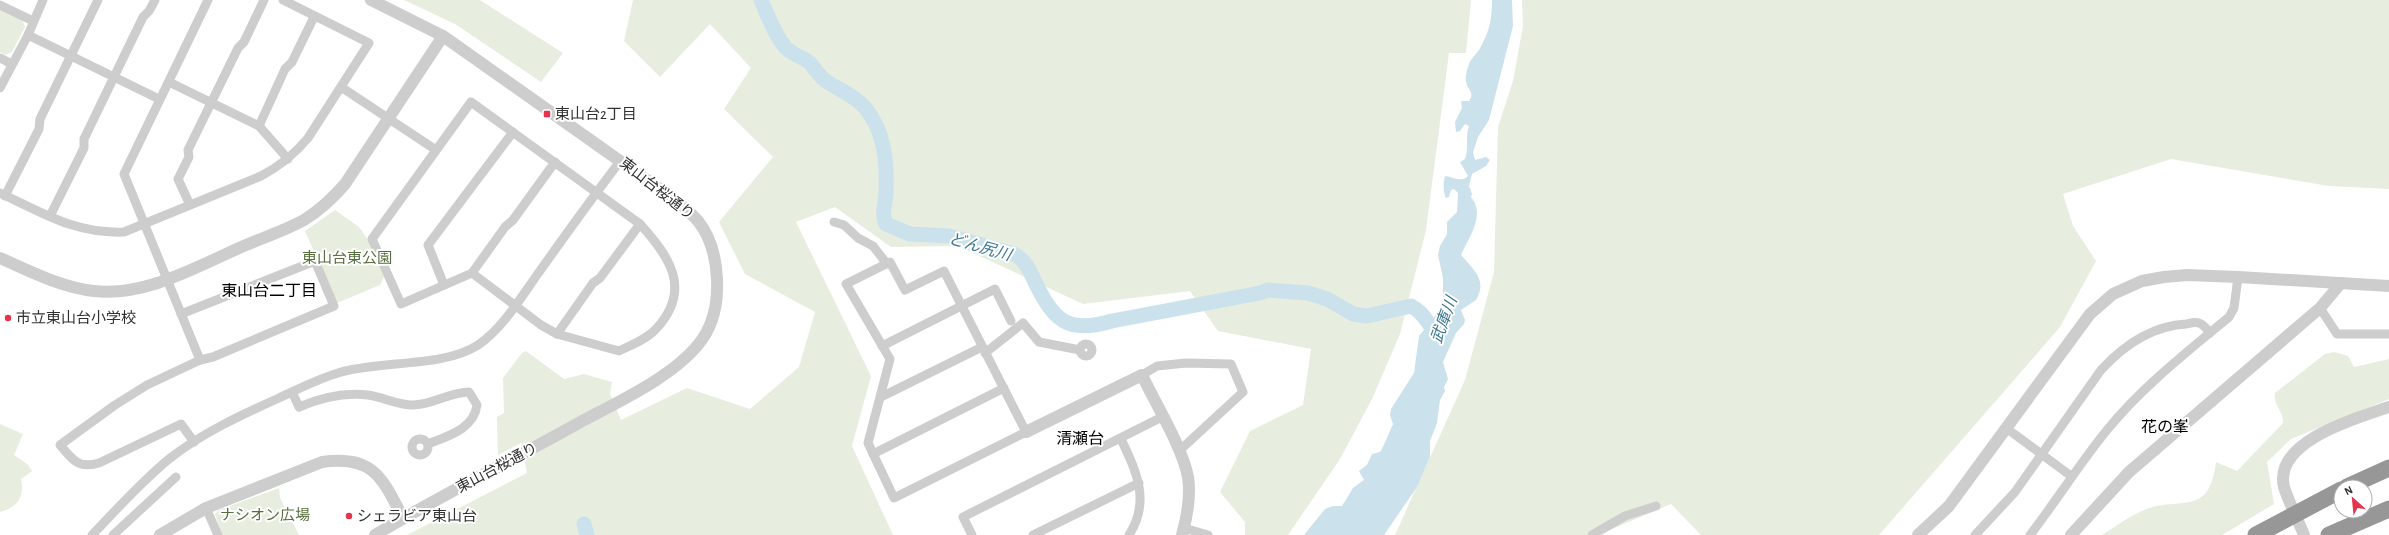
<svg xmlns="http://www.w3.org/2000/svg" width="2389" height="535" font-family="'Alegreya Sans','Noto Sans JP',sans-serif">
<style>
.green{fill:#e7eddf}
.water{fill:#cbe2ed}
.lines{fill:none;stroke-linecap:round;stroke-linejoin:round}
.river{stroke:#cbe2ed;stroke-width:15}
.minor{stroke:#cdcdcd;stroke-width:9}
.tertiary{stroke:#cdcdcd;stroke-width:12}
.motorway{stroke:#979797;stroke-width:17}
.motorway-bridge{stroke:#979797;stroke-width:17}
.poi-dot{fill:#e7334b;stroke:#fff;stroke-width:1.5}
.labels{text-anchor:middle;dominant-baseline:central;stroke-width:4;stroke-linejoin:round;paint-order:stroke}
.poi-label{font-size:15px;fill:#303030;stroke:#fff;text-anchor:start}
.street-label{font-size:15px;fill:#303030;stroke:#fff}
.park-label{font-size:15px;fill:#566d3d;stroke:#fff}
.water-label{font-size:16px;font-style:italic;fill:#3d7794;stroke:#fff}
.neighbourhood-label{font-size:16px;fill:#000;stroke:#fff}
</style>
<rect width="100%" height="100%" fill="#fff"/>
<g class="green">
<polygon points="404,0 480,0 563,53 541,82 455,24"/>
<polygon points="633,0 1471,0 1466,53 1449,53 1426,230 1400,334 1372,399 1340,459 1288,535 1245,535 1245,522 1220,492 1250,431 1303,405 1311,349 1218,331 1190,291 1083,304 958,246 891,247 835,207 796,222 871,376 852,446 893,535 407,535 527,473 521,443 498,455 497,417 504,413 503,378 522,353 526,351 564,379 584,374 612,382 610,394 621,420 687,388 750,409 799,367 815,312 745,274 719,222 773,157 724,109 751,68 710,24 660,77 624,41"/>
<polygon points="1522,0 2389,0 2389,189 2329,186 2171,159 2063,194 2073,226 2096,261 2060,327 1879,535 1701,535 1671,504 1598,535 1395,535 1465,380 1494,272 1498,127 1513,81 1523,26"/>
<polygon points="0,9 22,19 25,27 12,52 5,55 0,52"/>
<polygon points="335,210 359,227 368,240 384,277 380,285 337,303 305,231"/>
<path d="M2334 352 2348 356 2354 367 2389 359V399L2291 439 2267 462 2274 504 2222 535H2102C2115 527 2128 517 2142 511 2179 494 2209 520 2216 462L2237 471 2283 423C2284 412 2273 405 2275 393L2325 354Z"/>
<path d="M0 424 23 434 14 455 27 464 32 471 21 479C25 497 17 508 0 512Z"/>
<polygon points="279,488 280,498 299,535 222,535 215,514 219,510"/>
</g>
<path class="water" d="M1492 0H1512L1513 26 1489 120 1478 137 1473 152 1475 160 1486 157 1490 160 1486 166 1472 174 1469 186 1472 194 1471 197C1486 215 1469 237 1461 255 1473 269 1488 280 1476 300L1461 310 1465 320 1464 324 1456 333 1443 362 1448 379 1444 387 1445 391 1440 400 1437 423 1430 441V457L1417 487 1384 535H1304L1325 509 1333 506H1342L1353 488 1364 480 1359 471 1367 465 1372 454 1380 452 1382 449 1393 424 1390 415 1391 409 1414 373 1419 336 1439 311 1443 298V278L1438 255 1440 246 1447 234V222L1457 212 1458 193 1454 189 1451 190 1449 197 1446 198C1443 192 1443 183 1445 176 1454 177 1461 183 1468 176L1460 162 1465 159C1469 148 1465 136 1469 126L1465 124 1460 131 1456 132 1455 122 1462 108 1461 101H1469C1475 92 1468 91 1466 82 1465 77 1467 69 1469 64 1470 60 1476 54 1479 50 1489 33 1492 20 1492 0Z"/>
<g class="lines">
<g class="river">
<path d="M761 0C768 16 775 36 786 48 793 55 803 57 810 63 815 69 819 76 826 81 842 92 860 97 871 116 886 139 887 168 886 195 885 207 881 213 886 224L910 234 949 236 1014 254C1025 260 1029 269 1034 280 1053 319 1066 335 1112 321L1260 293 1268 290 1308 293 1327 299 1353 314 1367 316 1411 306C1424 312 1428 325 1438 335"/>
<polyline points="584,524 587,535"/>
</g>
<g class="minor">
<polyline points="0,5 33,21"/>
<polyline points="28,35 159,99"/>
<polyline points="0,58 12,64"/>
<polyline points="169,82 259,126 288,159"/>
<polyline points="341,87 436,150"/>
<polyline points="0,88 28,35 43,0"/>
<path d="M471 102 640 224C669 256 693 289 656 329 647 339 631 345 619 351L557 334 541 325 472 273 401 304 372 239Z"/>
<polyline points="259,126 285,69 292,62 314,17"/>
<path d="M0 193C43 213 75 234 124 232L261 176C280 166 294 155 308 138L369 43 283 0"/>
<polyline points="5,196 39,129 40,119 98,0"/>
<polyline points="190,205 178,179 189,157 188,150 238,48 244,42 264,0"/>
<polyline points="50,216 84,148 84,139 143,17 149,11 155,0"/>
<polyline points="834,222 844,225 858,238 873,246 887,264"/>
<polygon points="890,262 905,290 944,271 1026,432 894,498 868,443 890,359 846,284"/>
<polyline points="472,273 505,227 513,220 555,162"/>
<polyline points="444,285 428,245 513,132"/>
<polyline points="2320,308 2337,334 2389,334"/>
<polyline points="181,314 315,261 334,306 213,357 200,360"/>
<polyline points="557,334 593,283 600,278 640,224"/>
<circle cx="1086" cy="350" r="6"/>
<polyline points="882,346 995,289 1011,321"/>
<polyline points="985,353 1023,323 1039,342 1080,350"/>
<polyline points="1142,375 1157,366 1186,363 1231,364 1243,392 1179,451"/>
<path d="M292 392 299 407C320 398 344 392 368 395 383 397 397 405 413 405 432 405 450 392 469 392L477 405C474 429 448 436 428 444"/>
<polyline points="881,397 982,347"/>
<polyline points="2006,428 2071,476"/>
<circle cx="420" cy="447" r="8"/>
<path d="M1121 439C1136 471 1151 501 1129 535"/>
<path d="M194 442 181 424 99 463C78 469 73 460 60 445L115 405 147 385 200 360 124 174 208 0"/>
<polyline points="873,454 1004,388"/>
<polyline points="206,508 218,535"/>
<polyline points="1184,528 1208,535"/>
<path d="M92 535C117 509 141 482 169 459 202 433 241 415 279 398 298 389 318 379 338 373 379 360 443 368 478 345 502 329 520 299 537 275 564 237 592 198 621 160"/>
<polyline points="113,535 176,477"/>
<polyline points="972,535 963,517 1162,417"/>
<polyline points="1033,535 1139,483"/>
<polyline points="1592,535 1625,516 1656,506"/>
<path d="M1975 535 2015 492 2101 370C2123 346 2152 326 2186 324 2191 323 2197 321 2201 324 2205 326 2207 330 2210 333"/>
<path d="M2030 535C2057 500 2080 463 2107 430 2142 387 2187 352 2229 317L2234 308 2238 277"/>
</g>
<g class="tertiary">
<path d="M371 0 443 36 678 202C685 208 692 214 698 221 721 250 724 307 703 338 680 373 620 401 584 420 515 459 443 494 375 535"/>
<path d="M0 258C30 271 60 287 94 291 147 297 199 265 246 245 265 237 286 230 304 220 320 210 333 198 345 184L443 36"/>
<path d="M1026 432 1142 375C1156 405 1182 446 1188 477 1191 496 1187 517 1182 535"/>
<path d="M160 535 206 508 322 462C373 455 382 477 403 518"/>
<polyline points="1918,535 1949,506 2090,314 2113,294 2142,281 2164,277 2187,275 2238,277 2389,286"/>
<polyline points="2071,535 2129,472 2320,308 2341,283"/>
<path d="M2304 535C2298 520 2289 503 2284 487 2273 441 2357 418 2389 407"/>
</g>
<g class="motorway">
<polyline points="2347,487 2389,468"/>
<polyline points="2329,535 2389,509"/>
</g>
<polyline class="motorway-bridge" points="2256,535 2341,490"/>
</g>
<g class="poi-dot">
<rect x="543" y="110" width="8" height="8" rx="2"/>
<circle cx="8" cy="318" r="4"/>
<circle cx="349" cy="516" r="4"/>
</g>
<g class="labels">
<g class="poi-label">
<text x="555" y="114">東山台2丁目</text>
<text x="16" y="318">市立東山台小学校</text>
<text x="357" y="516">シェラビア東山台</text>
</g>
<g class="street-label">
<text transform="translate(657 189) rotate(38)">東山台桜通り</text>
<text transform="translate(497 468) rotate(-28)">東山台桜通り</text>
</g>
<g class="park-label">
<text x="347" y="258">東山台東公園</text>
<text x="265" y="515">ナシオン広場</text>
</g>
<g class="water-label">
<text transform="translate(980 247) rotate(16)">どん尻川</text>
<text transform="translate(1444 320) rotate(-70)">武庫川</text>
</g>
<g class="neighbourhood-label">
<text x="269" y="291">東山台二丁目</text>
<text x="2165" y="427">花の峯</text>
<text x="1080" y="439">清瀬台</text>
</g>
</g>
<g transform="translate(2353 499) rotate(333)"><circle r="19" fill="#ffffff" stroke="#acacac"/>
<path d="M0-3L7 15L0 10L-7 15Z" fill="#e7334b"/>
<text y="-6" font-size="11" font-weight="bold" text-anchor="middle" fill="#303030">N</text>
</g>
</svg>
